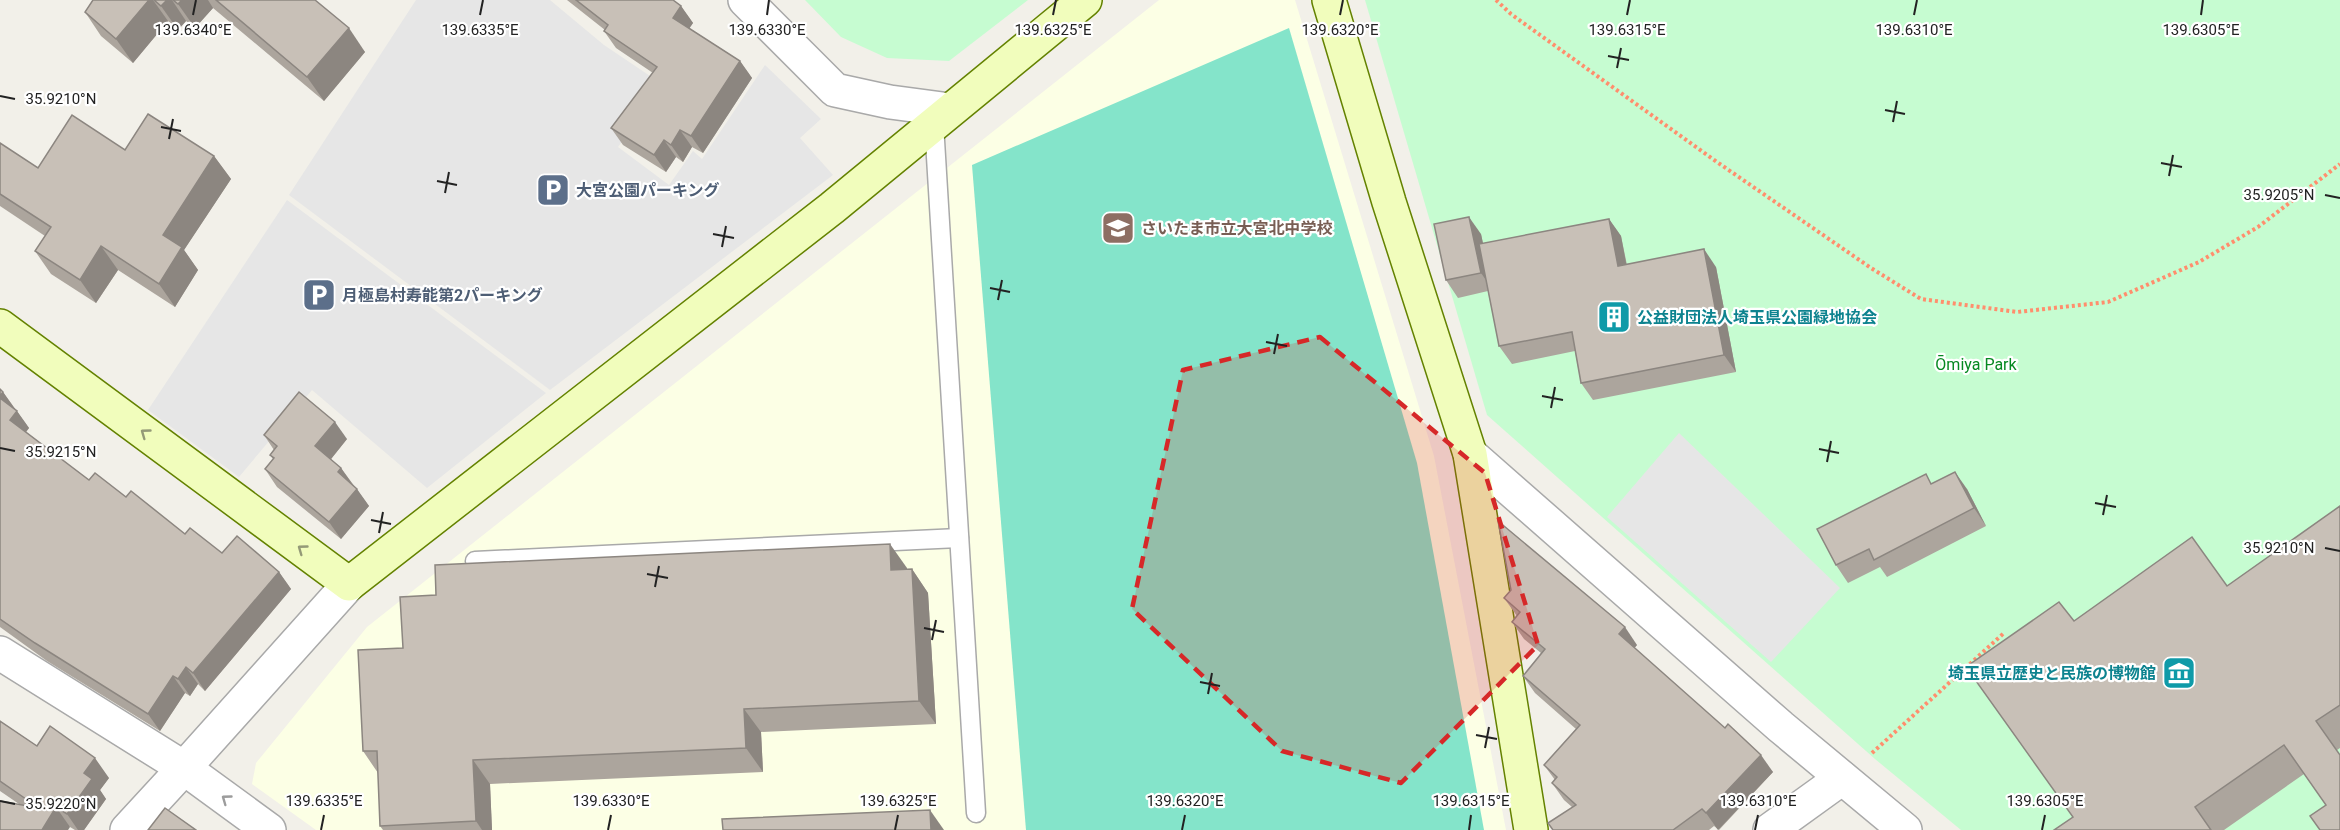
<svg xmlns="http://www.w3.org/2000/svg" width="2340" height="830" font-family="Roboto,'Noto Sans JP',sans-serif">
<style>
.education{fill:#fcffe5}
.park{fill:#c6fcd1}
.pitch{fill:#84e4ca}
.parking{fill:#e6e6e6}
.lines{fill:none;stroke-linecap:round;stroke-linejoin:round}
.lane-casing{stroke:#a9a9a9;stroke-width:21}
.street-casing{stroke:#a9a9a9;stroke-width:36}
.secondary-casing{stroke:#648200;stroke-width:36}
.path{stroke:#ff8e6d;stroke-width:4;stroke-dasharray:3 3;stroke-linecap:butt}
.lane{stroke:#fff;stroke-width:18}
.street{stroke:#fff;stroke-width:33}
.secondary{stroke:#f1fdbc;stroke-width:33}
.wall{fill:#aca59d}
.shaded-wall{fill:#8c8680}
.building{fill:#c8c0b7;stroke:#8c8680;stroke-width:1.5}
.oneway{stroke:#949a77}
.oneway2{stroke:#9c9c9c}
.marked{fill:#d62828;fill-opacity:0.2;stroke:#d62828;stroke-width:4.5;stroke-dasharray:12 8;stroke-linejoin:round}
.ticks{fill:none;stroke:#222;stroke-width:2}
.labels{text-anchor:middle;dominant-baseline:central;stroke-width:4.5;stroke-linejoin:round;paint-order:stroke}
.service-label{font-size:16px;font-weight:bold;fill:#4e5e75;stroke:#fff;text-anchor:start}
.education-label{font-size:16px;font-weight:bold;fill:#785e54;stroke:#fff;text-anchor:start}
.culture-label{font-size:16px;font-weight:bold;fill:#0d838f;stroke:#fff;text-anchor:start}
.park-label{font-size:16px;fill:#078922;stroke:#fff}
.ticks-label{font-size:15px;text-anchor:middle;fill:#222;stroke:#fff;stroke-width:4.5;stroke-linejoin:round;paint-order:stroke}
</style>
<rect width="100%" height="100%" fill="#f2f0e9"/>
<polygon class="education" points="1159,0 1295,0 1434,456 1506,830 316,830 252,784 256,763 367,627"/>
<g class="park">
<polygon points="805,0 1028,0 949,61 887,58 841,37"/>
<polygon points="1365,0 2340,0 2340,830 1961,830 1875,759 1487,415"/>
</g>
<polygon class="pitch" points="1289,28 1417,463 1484,830 1026,830 972,165"/>
<g class="parking">
<polygon points="416,0 550,0 604,45 656,80 655,96 618,147 669,185 693,151 702,159 765,65 821,119 800,138 833,175 550,390 289,195"/>
<polygon points="287,200 546,393 427,488 312,390 239,477 148,410"/>
<polygon points="1679,433 1840,588 1771,662 1607,517"/>
</g>
<g class="lines">
<g class="lane-casing">
<g id="lane">
<polyline points="934,124 976,813"/>
<polyline points="475,561 959,538"/>
</g>
</g>
<g class="street-casing">
<g id="street">
<polyline points="745,0 835,90 890,102 950,110"/>
<polyline points="1470,454 1781,727 1905,830"/>
<polyline points="0,653 184,768 127,830"/>
<polyline points="269,830 184,768 349,584"/>
<polyline points="1770,830 1842,778"/>
</g>
</g>
<g class="secondary-casing">
<g id="secondary">
<polyline points="1329,0 1389,202 1470,454 1531,830"/>
<polyline points="0,326 349,584 832,208 1085,0"/>
</g>
</g>
<g class="path">
<polyline points="1496,0 1511,14 1717,162 1871,268 1921,299 2017,312 2108,302 2199,262 2258,227 2340,164"/>
<polyline points="1872,753 2005,632"/>
</g>
<use href="#lane" class="lane"/>
<use href="#street" class="street"/>
<use href="#secondary" class="secondary"/>
</g>
<g class="wall">
<polygon points="93,0 315,0 365,52 324,101 213,8 195,28 186,21 178,30 168,21 133,63 101,36 85,12"/>
<polygon points="567,0 673,0 681,6 693,23 689,28 740,61 752,78 703,153 692,147 683,162 676,157 666,172 623,145 611,128 653,73 616,48 604,31 605,30"/>
<polygon points="0,143 38,168 125,150 214,156 231,179 184,250 198,270 175,307 118,270 96,303 51,274 35,251 45,236 0,206"/>
<polygon points="1609,219 1621,236 1627,265 1716,267 1736,372 1593,400 1581,383 1575,351 1512,364 1499,346 1488,291 1458,298 1446,280 1481,234 1483,244"/>
<polygon points="0,389 3,392 29,428 26,432 89,480 126,497 185,534 222,553 279,572 291,589 205,691 198,684 190,696 185,693 160,731 47,661 0,627"/>
<polygon points="264,435 347,439 331,459 341,468 369,506 341,539 277,487 265,469 273,459 270,455 274,450"/>
<polygon points="1932,483 1967,489 1986,526 1887,577 1880,567 1848,583 1836,565"/>
<polygon points="2340,506 2340,748 2337,750 2326,805 2304,774 2224,830 2054,830 2073,817 2074,621 2227,586"/>
<polygon points="907,568 907,569 912,569 928,593 936,724 761,732 763,772 490,784 492,830 383,830 380,826 378,773 363,751 403,648 436,595"/>
<polygon points="1504,598 1637,645 1634,648 1773,772 1719,830 1714,826 1709,830 1553,830 1572,807 1564,800 1552,783 1555,780 1544,765 1576,729 1535,693 1523,676 1541,653 1524,639 1512,622 1517,616"/>
<polygon points="0,721 37,746 109,778 100,790 106,799 84,830 75,830 70,827 19,804 0,791"/>
</g>
<g class="shaded-wall">
<polygon points="149,0 153,0 168,21 133,63 116,39"/>
<polygon points="167,0 172,0 186,21 178,30 161,6"/>
<polygon points="182,0 208,0 213,8 195,28 178,4"/>
<polygon points="681,6 693,23 685,35 673,18"/>
<polygon points="349,28 365,52 324,101 307,77"/>
<polygon points="740,61 752,78 703,153 691,136"/>
<polygon points="680,130 692,147 683,162 671,145"/>
<polygon points="664,140 676,157 666,172 654,155"/>
<polygon points="214,156 231,179 184,250 198,270 175,307 159,284 163,235"/>
<polygon points="1469,217 1481,234 1493,290 1481,273"/>
<polygon points="1609,219 1621,236 1630,284 1618,266"/>
<polygon points="101,246 118,270 96,303 80,280"/>
<polygon points="1704,249 1716,267 1736,372 1724,355"/>
<polygon points="3,392 15,409 11,415 0,399 0,396"/>
<polygon points="17,411 29,428 22,437 10,420"/>
<polygon points="335,422 347,439 327,464 315,446"/>
<polygon points="341,468 353,485 338,472"/>
<polygon points="1955,472 1967,489 1986,526 1974,508"/>
<polygon points="357,489 369,506 341,539 329,522"/>
<polygon points="890,544 907,568 908,594 891,570"/>
<polygon points="912,569 928,593 936,724 919,701"/>
<polygon points="279,572 291,589 205,691 193,673"/>
<polygon points="1625,627 1637,645 1631,652 1619,634"/>
<polygon points="186,667 198,684 190,696 178,679"/>
<polygon points="173,676 185,693 160,731 148,714"/>
<polygon points="744,709 761,732 763,772 746,748"/>
<polygon points="1761,755 1773,772 1718,830 1706,813"/>
<polygon points="95,758 109,778 100,790 106,799 84,830 78,830 67,814 84,773"/>
<polygon points="473,760 490,784 492,830 482,830 476,821"/>
<polygon points="56,807 70,827 68,830 42,830"/>
<polygon points="930,810 944,830 931,830"/>
</g>
<g class="building">
<polygon points="93,0 149,0 116,39 85,12"/>
<polygon points="154,0 167,0 161,6"/>
<polygon points="173,0 182,0 178,4"/>
<polygon points="216,0 315,0 349,28 307,77"/>
<polygon points="576,0 673,0 681,6 673,18 740,61 691,136 680,130 671,145 664,140 654,155 611,128 657,67 604,31 608,25"/>
<polygon points="148,114 214,156 163,235 182,247 159,284 101,246 80,280 35,251 51,227 0,194 0,143 38,168 72,115 125,150"/>
<polygon points="1469,217 1481,273 1446,280 1434,224"/>
<polygon points="1609,219 1618,266 1704,249 1724,355 1581,383 1572,332 1499,346 1479,244"/>
<polygon points="0,389 3,392 0,396"/>
<polygon points="299,392 335,422 315,446 341,468 338,472 357,489 329,522 265,469 274,458 270,455 277,446 264,435"/>
<polygon points="0,398 17,411 10,420 89,480 95,473 126,497 131,491 185,534 190,528 222,553 237,536 279,572 193,673 186,667 178,679 173,676 148,714 35,643 0,619"/>
<polygon points="1955,472 1974,508 1874,560 1869,549 1836,565 1817,529 1926,474 1931,484"/>
<polygon points="2340,506 2340,705 2316,721 2340,755 2340,830 2320,830 2310,816 2326,805 2284,745 2195,807 2211,830 2054,830 2073,817 1966,667 2059,602 2074,621 2192,537 2227,586"/>
<polygon points="1498,521 1625,627 1619,634 1725,728 1728,724 1761,755 1706,813 1702,809 1673,830 1553,830 1548,823 1576,805 1552,783 1557,777 1544,765 1580,725 1523,676 1545,649 1512,622 1520,612 1504,598 1511,590"/>
<polygon points="890,544 891,570 912,569 919,701 744,709 746,748 473,760 476,821 380,826 377,751 363,751 358,650 403,648 400,597 436,595 435,565"/>
<polygon points="0,721 37,746 50,726 95,758 84,773 92,779 67,814 56,807 42,830 0,830 0,801 39,808 0,781"/>
<polygon points="165,808 196,830 148,830"/>
<polygon points="930,810 931,830 723,830 722,819"/>
</g>
<defs><path id="oneway-chevron" d="M-2-3.5L2.5 0L-2 3.5" fill="none" stroke-width="1.6" stroke-linecap="round" stroke-linejoin="round" transform="scale(1.5)"/></defs>
<g class="oneway">
<use href="#oneway-chevron" transform="translate(145 433) rotate(-144)"/>
<use href="#oneway-chevron" transform="translate(302 549) rotate(-144)"/>
</g>
<use class="oneway2" href="#oneway-chevron" transform="translate(226 799) rotate(-144)"/>
<path class="marked" d="M1320 337 1485 473 1538 645 1401 783 1282 751 1132 609 1183 370Z"/>
<path class="ticks" d="M193 15 196 0M480 15 483 0M767 15 769 0M1053 15 1056 0M1340 15 1343 0M1627 15 1630 0M1914 15 1917 0M2201 15 2203 0M1608 56 1629 60M1617 68 1621 48M0 96 15 99M1885 110 1905 114M1893 122 1897 101M161 127 181 131M169 139 173 119M2161 163 2182 167M2169 176 2173 155M437 181 457 185M445 193 449 172M2325 195 2340 198M713 234 734 238M722 247 726 226M990 288 1010 292M998 300 1002 280M1266 342 1287 346M1274 354 1278 334M1542 396 1563 400M1551 408 1555 387M0 448 15 451M1819 449 1839 453M1827 462 1831 441M2095 503 2116 507M2103 515 2107 495M371 520 391 524M379 533 383 512M2325 548 2340 551M647 574 668 578M655 587 659 566M924 628 944 632M932 640 936 620M1200 682 1220 686M1208 694 1212 673M1476 735 1497 739M1485 748 1489 727M0 801 15 804M321 830 324 815M608 830 611 815M895 830 898 815M1182 830 1185 815M1469 830 1471 815M1755 830 1758 815M2042 830 2045 815"/>
<defs>
<g id="parking-square" transform="scale(1.725)"><rect x="-9" y="-9" width="18" height="18" rx="4" fill="#5c6f8a" stroke="#fff"/><path d="M-3.5-5.5H1a3.5 3.5 0 0 1 0 7H-1V5.5H-3.5ZM-1-3.4V-.6H.8a1.4 1.4 0 0 0 0-2.8Z" fill="#fff"/></g>
<g id="school-square" transform="scale(1.725)"><rect x="-9" y="-9" width="18" height="18" rx="4" fill="#8d6e63" stroke="#fff"/><path d="M0-5L7-2L0 1L-7-2ZM-4 1L0 2.5L4 1V4Q0 6-4 4Z" fill="#fff"/></g>
<g id="building-square" transform="scale(1.725)"><rect x="-9" y="-9" width="18" height="18" rx="4" fill="#0f9aa8" stroke="#fff"/><path d="M-4-6H4V6H1V3H-1V6H-4ZM-2.5-4.3h1.7v1.8h-1.7ZM.8-4.3h1.7v1.8H.8ZM-2.5-1h1.7V.8h-1.7ZM.8-1h1.7V.8H.8Z" fill="#fff"/></g>
<g id="museum-square" transform="scale(1.725)"><rect x="-9" y="-9" width="18" height="18" rx="4" fill="#0f9aa8" stroke="#fff"/><path d="M0-6L6-3V-2H-6V-3ZM-5-1h2V3h-2ZM-1-1h2V3h-2ZM3-1h2V3H3ZM-6 4H6V6H-6Z" fill="#fff"/></g>
</defs>
<g fill-rule="evenodd">
<use href="#parking-square" x="553" y="190"/>
<use href="#school-square" x="1118" y="228"/>
<use href="#parking-square" x="319" y="295"/>
<use href="#building-square" x="1614" y="317"/>
<use href="#museum-square" x="2179" y="673"/>
</g>
<g class="labels">
<g class="service-label">
<text x="576" y="190">大宮公園パーキング</text>
<text x="342" y="295">月極島村寿能第2パーキング</text>
</g>
<g class="education-label">
<text x="1141" y="228">さいたま市立大宮北中学校</text>
</g>
<g class="culture-label">
<text x="1637" y="317">公益財団法人埼玉県公園緑地協会</text>
<text x="2156" y="673" text-anchor="end">埼玉県立歴史と民族の博物館</text>
</g>
<g class="park-label">
<text x="1976" y="364">Ōmiya Park</text>
</g>
</g>
<g class="ticks-label">
<text x="1053" y="35">139.6325°E</text>
<text x="1627" y="35">139.6315°E</text>
<text x="1914" y="35">139.6310°E</text>
<text x="193" y="35">139.6340°E</text>
<text x="480" y="35">139.6335°E</text>
<text x="767" y="35">139.6330°E</text>
<text x="1340" y="35">139.6320°E</text>
<text x="2201" y="35">139.6305°E</text>
<text x="61" y="104">35.9210°N</text>
<text x="2279" y="200">35.9205°N</text>
<text x="61" y="457">35.9215°N</text>
<text x="2279" y="553">35.9210°N</text>
<text x="324" y="806">139.6335°E</text>
<text x="611" y="806">139.6330°E</text>
<text x="898" y="806">139.6325°E</text>
<text x="1185" y="806">139.6320°E</text>
<text x="1471" y="806">139.6315°E</text>
<text x="1758" y="806">139.6310°E</text>
<text x="2045" y="806">139.6305°E</text>
<text x="61" y="809">35.9220°N</text>
</g>
</svg>
